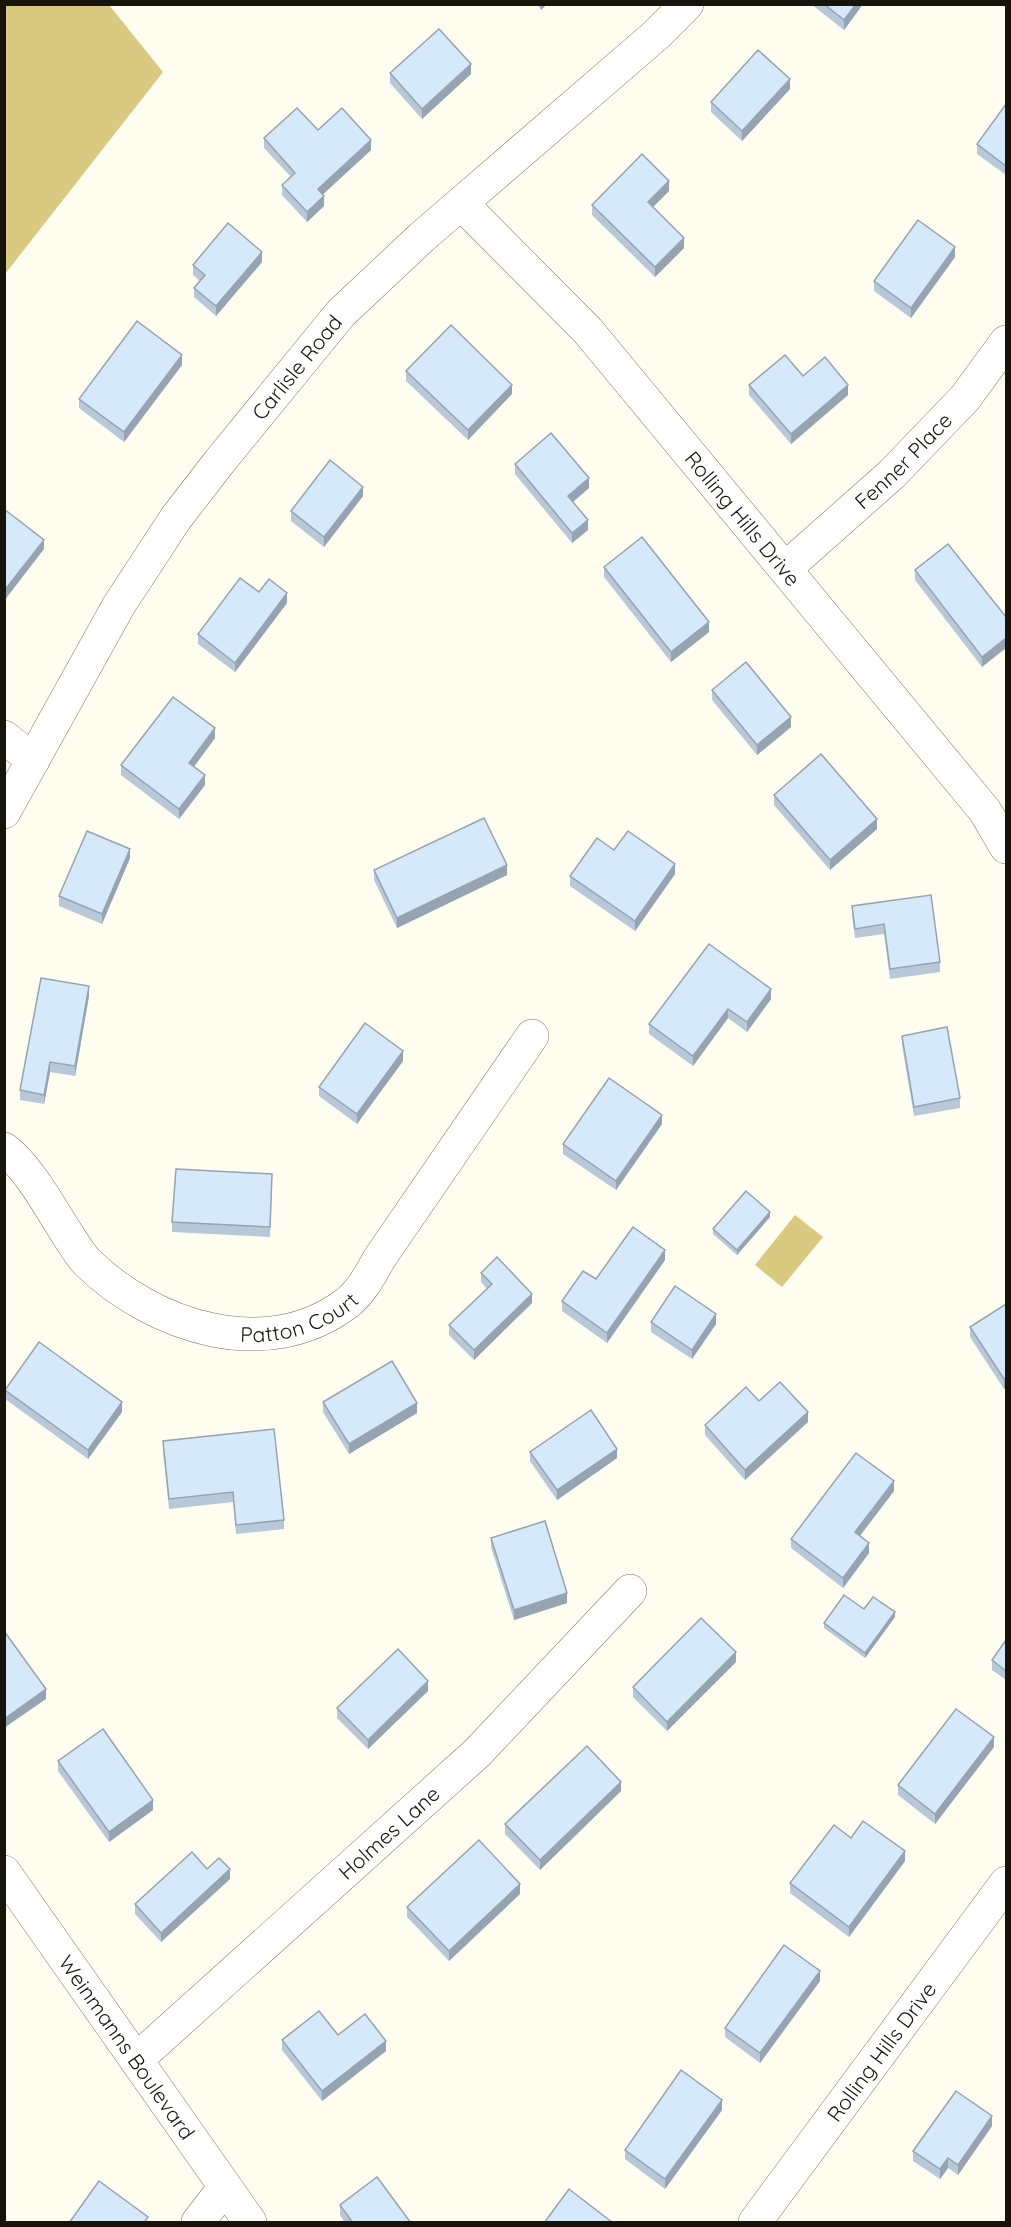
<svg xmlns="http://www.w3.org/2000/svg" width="1011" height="2227" font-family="Quicksand,sans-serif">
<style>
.green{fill:#dac981}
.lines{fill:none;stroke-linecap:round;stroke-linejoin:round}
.minor-casing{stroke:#807a60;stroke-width:34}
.minor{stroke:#fff;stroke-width:33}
.wall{fill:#b8c8d8}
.shaded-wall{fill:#96a3b0}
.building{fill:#d6e9fb;stroke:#96a3b0;stroke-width:1.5}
.labels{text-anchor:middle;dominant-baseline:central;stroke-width:6;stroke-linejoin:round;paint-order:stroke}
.street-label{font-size:21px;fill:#17150b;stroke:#fffcf0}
</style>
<rect width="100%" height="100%" fill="#fffcf0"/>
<g class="green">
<polygon points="5,4 109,5 163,72 5,274"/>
<polygon points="795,1215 823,1237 782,1287 755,1265"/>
</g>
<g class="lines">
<g class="minor-casing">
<g id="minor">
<path id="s1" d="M462 204 588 331 985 811 1006 847"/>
<path id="s2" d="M786 568 892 474 965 398 1006 342"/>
<polyline points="4,737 33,760"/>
<path id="s3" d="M4 812 119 605 176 518 220 461 341 313 422 237 656 35 687 4"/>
<path id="s4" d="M4 1149C30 1168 53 1213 71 1240 76 1247 81 1256 87 1262 153 1327 267 1364 347 1303 362 1291 370 1275 379 1259L532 1036"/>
<path id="s5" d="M4 1872 250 2222"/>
<path id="s6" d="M136 2060 477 1753 630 1591"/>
<polyline points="198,2222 225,2187"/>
<path id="s7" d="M755 2222 1006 1883"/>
</g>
</g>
<use href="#minor" class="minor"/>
</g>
<g class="wall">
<polygon points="537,4 547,4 541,10"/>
<polygon points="811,4 863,4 844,30"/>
<polygon points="390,73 471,74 422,119 390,83"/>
<polygon points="790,89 742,141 711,112 711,102"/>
<polygon points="1006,104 1006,175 977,154 977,144"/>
<polygon points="318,130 371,150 323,194 324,206 307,222 282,195 282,185 291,177 264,148 264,138"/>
<polygon points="669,191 653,207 684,248 655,277 592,215 592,205"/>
<polygon points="955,257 911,318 874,291 874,281"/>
<polygon points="262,262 216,316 194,297 194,288 200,281 193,275 193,265"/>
<polygon points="182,365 124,442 79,408 79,399"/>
<polygon points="406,371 512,394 468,440 406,381"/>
<polygon points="803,376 848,395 791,444 749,395 749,385"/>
<polygon points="515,464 589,488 573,502 588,530 572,543 515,474"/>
<polygon points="363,496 324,547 291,521 291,511"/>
<polygon points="604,567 709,632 671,662 604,577"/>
<polygon points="915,570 1006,617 982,667 915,580"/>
<polygon points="287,603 235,672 198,644 198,634"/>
<polygon points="712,690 791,727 757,755 712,700"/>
<polygon points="215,738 194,767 205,785 179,819 121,775 121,765"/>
<polygon points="774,795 877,829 830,870 774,805"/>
<polygon points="614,850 675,874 635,931 570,886 570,876"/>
<polygon points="130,858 102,924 59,906 59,896"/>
<polygon points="374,870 507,875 397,928 374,880"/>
<polygon points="931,895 940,962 940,972 890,979 884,934 855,938 852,916 852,906"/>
<polygon points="89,996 75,1076 50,1072 44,1104 20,1100 20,1090"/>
<polygon points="771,999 747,1032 728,1018 693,1066 649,1034 649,1024"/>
<polygon points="902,1036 960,1098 960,1108 914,1116 902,1045"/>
<polygon points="403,1061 357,1124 319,1096 319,1087"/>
<polygon points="662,1124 616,1190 563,1154 563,1144"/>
<polygon points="272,1183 270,1237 172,1232 172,1222"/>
<polygon points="770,1217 737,1255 713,1234 713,1229"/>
<polygon points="665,1260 607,1343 562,1311 562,1301 596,1279"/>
<polygon points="481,1273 532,1303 474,1360 449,1335 449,1325 487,1289 481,1282"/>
<polygon points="1006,1304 1004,1389 970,1337 970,1327"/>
<polygon points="651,1322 716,1324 692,1359 651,1332"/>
<polygon points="5,1390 122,1412 88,1459 5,1399"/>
<polygon points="759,1401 808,1422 745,1480 705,1435 705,1425"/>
<polygon points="323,1402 417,1413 349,1454 323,1412"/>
<polygon points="163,1441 284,1520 284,1529 236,1534 233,1502 169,1509 163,1451"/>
<polygon points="530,1452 617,1458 557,1500 530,1461"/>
<polygon points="894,1491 860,1536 869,1553 843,1588 791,1548 791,1539"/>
<polygon points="491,1538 567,1603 514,1620 491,1547"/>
<polygon points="864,1609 895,1617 865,1658 824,1628 824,1623"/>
<polygon points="1006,1640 1006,1680 992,1670 992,1660"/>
<polygon points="736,1662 667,1731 633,1697 633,1687"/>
<polygon points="428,1691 368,1749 337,1718 337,1708"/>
<polygon points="994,1747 935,1824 898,1795 898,1785"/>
<polygon points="58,1761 153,1810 109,1842 58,1771"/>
<polygon points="621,1791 540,1870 505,1834 505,1824"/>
<polygon points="851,1838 905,1861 849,1937 790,1893 790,1883"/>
<polygon points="230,1879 161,1942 135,1914 135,1904"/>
<polygon points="520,1894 449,1961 407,1917 407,1907"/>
<polygon points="820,1981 760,2063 725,2037 725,2028"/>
<polygon points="338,2035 386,2051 322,2101 282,2050 282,2040"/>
<polygon points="722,2110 665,2189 625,2159 625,2150"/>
<polygon points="992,2126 958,2175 948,2168 940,2179 913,2161 913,2151"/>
<polygon points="340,2205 411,2223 345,2223 340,2215"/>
</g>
<g class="shaded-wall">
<polygon points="541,4 547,4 541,10"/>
<polygon points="856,4 863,4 844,30 844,20"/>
<polygon points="471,64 471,74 422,119 422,109"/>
<polygon points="790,79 790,89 742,141 742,131"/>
<polygon points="371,140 371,150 318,199 318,189"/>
<polygon points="669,181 669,191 648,212 648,202"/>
<polygon points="324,196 324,206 307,222 307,212"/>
<polygon points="684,238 684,248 655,277 655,267"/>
<polygon points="955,247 955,257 911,318 911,308"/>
<polygon points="262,252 262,262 216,316 216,306"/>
<polygon points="182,355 182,365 124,442 124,432"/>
<polygon points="512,385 512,394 468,440 468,430"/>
<polygon points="848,385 848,395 791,444 791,434"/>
<polygon points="589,478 589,488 568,506 568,496"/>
<polygon points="363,487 363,496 324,547 324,537"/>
<polygon points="588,520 588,530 572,543 572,533"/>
<polygon points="44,540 44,549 4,601 4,591"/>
<polygon points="287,593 287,603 235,672 235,663"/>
<polygon points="709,622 709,632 671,662 671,652"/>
<polygon points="1006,638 1006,648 982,667 982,657"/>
<polygon points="791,717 791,727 757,755 757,745"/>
<polygon points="215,728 215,738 189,773 189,763"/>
<polygon points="205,775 205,785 179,819 179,809"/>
<polygon points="877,819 877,829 830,870 830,860"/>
<polygon points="130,849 130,858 102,924 102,914"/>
<polygon points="675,864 675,874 635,931 635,921"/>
<polygon points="507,865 507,875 397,928 397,918"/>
<polygon points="89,986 89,996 75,1076 75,1066"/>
<polygon points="771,989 771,999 747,1032 747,1022"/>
<polygon points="728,1009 728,1018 693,1066 693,1056"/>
<polygon points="403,1051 403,1061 357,1124 357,1114"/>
<polygon points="50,1062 50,1072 44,1104 44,1095"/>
<polygon points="662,1115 662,1124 616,1190 616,1181"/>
<polygon points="770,1212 770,1217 737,1255 737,1250"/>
<polygon points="665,1250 665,1260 607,1343 607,1333"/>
<polygon points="532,1294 532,1303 474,1360 474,1350"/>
<polygon points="716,1314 716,1324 692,1359 692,1350"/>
<polygon points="1006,1378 1006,1388 1004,1389 1004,1379"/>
<polygon points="122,1402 122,1412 88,1459 88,1450"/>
<polygon points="417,1403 417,1413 349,1454 349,1444"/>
<polygon points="808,1412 808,1422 745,1480 745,1470"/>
<polygon points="617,1449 617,1458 557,1500 557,1490"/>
<polygon points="894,1481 894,1491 855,1542 855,1532"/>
<polygon points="869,1543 869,1553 843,1588 843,1578"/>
<polygon points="567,1593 567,1603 514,1620 514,1610"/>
<polygon points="895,1612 895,1617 865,1658 865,1653"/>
<polygon points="736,1652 736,1662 667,1731 667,1722"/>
<polygon points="428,1681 428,1691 368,1749 368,1740"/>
<polygon points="46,1689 46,1699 4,1728 4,1719"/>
<polygon points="994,1737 994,1747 935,1824 935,1814"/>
<polygon points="621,1782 621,1791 540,1870 540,1860"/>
<polygon points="153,1800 153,1810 109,1842 109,1832"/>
<polygon points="905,1851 905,1861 849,1937 849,1927"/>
<polygon points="230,1869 230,1879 161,1942 161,1933"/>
<polygon points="520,1884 520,1894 449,1961 449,1951"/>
<polygon points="820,1971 820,1981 760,2063 760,2053"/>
<polygon points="386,2041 386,2051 322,2101 322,2091"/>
<polygon points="722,2100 722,2110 665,2189 665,2179"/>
<polygon points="992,2116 992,2126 958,2175 958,2165"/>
<polygon points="948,2158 948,2168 940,2179 940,2169"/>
</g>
<g class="building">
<polygon points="824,4 856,4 844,20"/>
<polygon points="439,29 471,64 422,109 390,73"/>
<polygon points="758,50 790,79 742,131 711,102"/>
<polygon points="1006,104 1006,166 977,144"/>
<polygon points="297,108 318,130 342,108 371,140 318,189 324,196 307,212 282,185 295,173 264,138"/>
<polygon points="642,154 669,181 648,202 684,238 655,267 592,205"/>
<polygon points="918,220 955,247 911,308 874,281"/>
<polygon points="228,223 262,252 216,306 194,288 205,275 193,265"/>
<polygon points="137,321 182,355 124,432 79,399"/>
<polygon points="451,325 512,385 468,430 406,371"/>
<polygon points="785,355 803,376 825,357 848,385 791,434 749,385"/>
<polygon points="551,433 589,478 568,496 588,520 572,533 515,464"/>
<polygon points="330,460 363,487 324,537 291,511"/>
<polygon points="4,509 44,540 4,591"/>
<polygon points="642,537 709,622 671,652 604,567"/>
<polygon points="948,544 1006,617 1006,638 982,657 915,570"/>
<polygon points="240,578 259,592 269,579 287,593 235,663 198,634"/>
<polygon points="746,662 791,717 757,745 712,690"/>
<polygon points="173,697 215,728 189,763 205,775 179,809 121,765"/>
<polygon points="821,754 877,819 830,860 774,795"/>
<polygon points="484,818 507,865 397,918 374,870"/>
<polygon points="87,831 130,849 102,914 59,896"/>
<polygon points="628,831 675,864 635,921 570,876 597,838 614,850"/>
<polygon points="931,895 940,962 890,969 884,924 855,929 852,906"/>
<polygon points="709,944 771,989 747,1022 728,1009 693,1056 649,1024"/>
<polygon points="41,978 89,986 75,1066 50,1062 44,1095 20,1090"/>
<polygon points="365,1023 403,1051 357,1114 319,1087"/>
<polygon points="947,1027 960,1098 914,1107 902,1036"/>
<polygon points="609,1078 662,1115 616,1181 563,1144"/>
<polygon points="176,1169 272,1174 270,1227 172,1222"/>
<polygon points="746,1191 770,1212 737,1250 713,1229"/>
<polygon points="633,1227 665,1250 607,1333 562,1301 583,1271 596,1279"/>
<polygon points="497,1257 532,1294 474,1350 449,1325 492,1284 481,1273"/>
<polygon points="675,1286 716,1314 692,1350 651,1322"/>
<polygon points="1006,1304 1006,1378 1004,1379 970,1327"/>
<polygon points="39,1342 122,1402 88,1450 5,1390"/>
<polygon points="392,1361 417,1403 349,1444 323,1402"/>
<polygon points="780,1382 808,1412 745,1470 705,1425 746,1387 759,1401"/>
<polygon points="591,1410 617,1449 557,1490 530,1452"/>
<polygon points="274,1429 284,1520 236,1525 233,1492 169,1499 163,1441"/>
<polygon points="856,1453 894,1481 855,1532 869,1543 843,1578 791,1539"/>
<polygon points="545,1521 567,1593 514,1610 491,1538"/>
<polygon points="844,1595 864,1609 873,1597 895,1612 865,1653 824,1623"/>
<polygon points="701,1618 736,1652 667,1722 633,1687"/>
<polygon points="4,1631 46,1689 4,1719"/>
<polygon points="1006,1640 1006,1671 992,1660"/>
<polygon points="398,1649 428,1681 368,1740 337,1708"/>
<polygon points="956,1709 994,1737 935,1814 898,1785"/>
<polygon points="103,1729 153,1800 109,1832 58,1761"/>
<polygon points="587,1746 621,1782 540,1860 505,1824"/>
<polygon points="863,1821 905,1851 849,1927 790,1883 834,1825 851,1838"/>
<polygon points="479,1840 520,1884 449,1951 407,1907"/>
<polygon points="192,1852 207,1869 219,1858 230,1869 161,1933 135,1904"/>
<polygon points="784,1945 820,1971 760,2053 725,2028"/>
<polygon points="319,2011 338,2035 365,2014 386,2041 322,2091 282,2040"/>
<polygon points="681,2070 722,2100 665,2179 625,2150"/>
<polygon points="956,2091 992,2116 958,2165 948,2158 940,2169 913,2151"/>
<polygon points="377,2177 411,2223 353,2223 340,2205"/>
<polygon points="99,2181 148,2217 144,2223 69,2223"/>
<polygon points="569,2189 613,2223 544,2223"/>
</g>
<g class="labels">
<g class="street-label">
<text stroke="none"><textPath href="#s3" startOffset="534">Carlisle Road</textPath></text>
<text stroke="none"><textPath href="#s2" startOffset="159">Fenner Place</textPath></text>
<text stroke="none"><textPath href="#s1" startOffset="422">Rolling Hills Drive</textPath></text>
<text stroke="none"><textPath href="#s4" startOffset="375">Patton Court</textPath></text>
<text stroke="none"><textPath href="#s6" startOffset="340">Holmes Lane</textPath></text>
<text stroke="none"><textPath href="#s5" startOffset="214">Weinmanns Boulevard</textPath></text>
<text stroke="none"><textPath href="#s7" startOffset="212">Rolling Hills Drive</textPath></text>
</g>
</g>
<rect width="1011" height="2227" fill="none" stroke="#17150b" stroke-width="12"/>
</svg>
